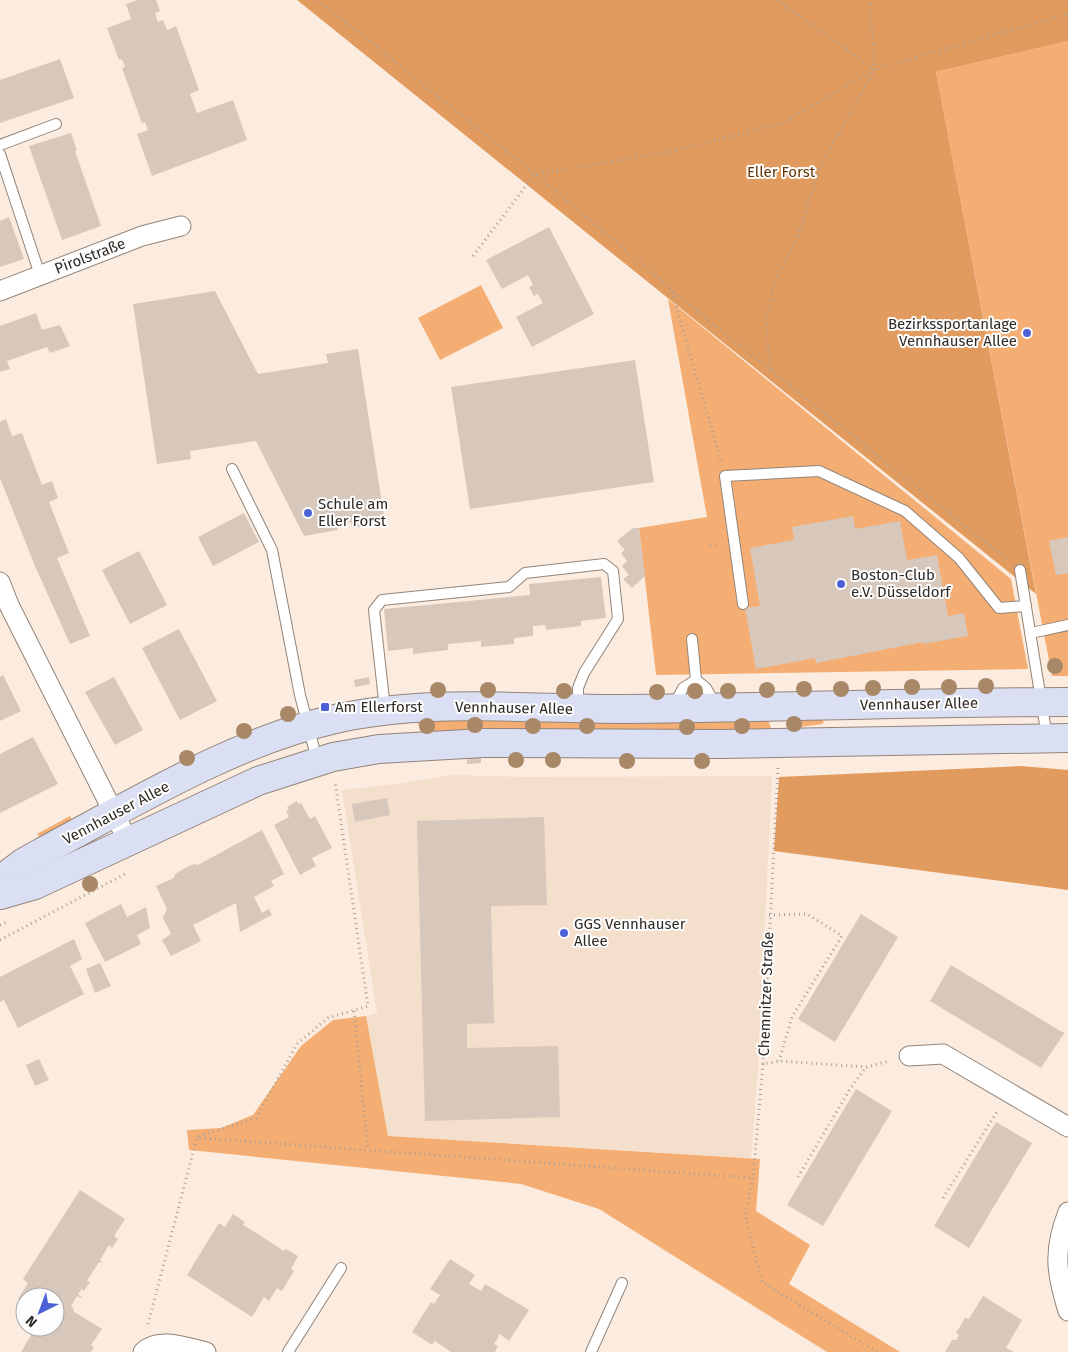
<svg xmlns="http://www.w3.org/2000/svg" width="1068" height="1352" font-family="'Fira Sans',sans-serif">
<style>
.built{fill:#f4decc}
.green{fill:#f4ae73}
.forest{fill:#e29b5e}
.building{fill:#d8c8bc}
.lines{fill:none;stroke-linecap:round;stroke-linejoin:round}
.lane-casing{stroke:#938479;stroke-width:12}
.street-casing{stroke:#938479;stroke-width:21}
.secondary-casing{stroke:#938479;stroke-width:30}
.path{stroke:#ab9f95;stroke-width:3;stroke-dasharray:1 4;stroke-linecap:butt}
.lane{stroke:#fff;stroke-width:10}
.street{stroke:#fff;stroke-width:19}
.secondary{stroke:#dadff3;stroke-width:28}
.tree{fill:#a98867}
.poi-dot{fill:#4d62d7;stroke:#fdfdfd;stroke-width:2}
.labels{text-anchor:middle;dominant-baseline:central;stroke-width:4;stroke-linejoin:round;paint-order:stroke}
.park-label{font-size:15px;fill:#653705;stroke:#fdfdfd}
.street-label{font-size:15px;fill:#302a25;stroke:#fdfdfd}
.poi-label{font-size:15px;fill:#302a25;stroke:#fdfdfd;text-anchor:start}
</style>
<rect width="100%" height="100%" fill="#fcecdf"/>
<polygon class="built" points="452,775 524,777 772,776 758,1068 751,1158 388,1136 366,1016 377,1013 342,790 396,784"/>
<g class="green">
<polygon points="1068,41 1068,676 1052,676 936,72"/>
<polygon points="481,285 503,328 440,360 418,318"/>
<polygon points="668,299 1011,579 1028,669 656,675 639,528 707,517"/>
<polygon points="821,718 824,722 822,724 792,728 790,726 793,719"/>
<polygon points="425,720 768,720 771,728 767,730 421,731 418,723"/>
<polygon points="70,816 73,822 42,838 37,834"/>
<polygon points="366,1016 388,1136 760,1159 756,1211 810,1245 789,1284 900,1352 827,1352 599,1209 521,1184 189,1150 187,1130 221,1128 253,1115 301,1046 333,1020"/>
</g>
<g class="forest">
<polygon points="297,0 1068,0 1068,41 936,72 1036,594"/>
<polygon points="1021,766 1068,770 1068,890 774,851 779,777"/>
</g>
<g class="building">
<polygon points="137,0 156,0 160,11 155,13 158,22 163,20 167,30 176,26 199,90 190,94 197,113 233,100 247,140 152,176 137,134 148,130 145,122 142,123 122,68 125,67 122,59 119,60 107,28 131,19 126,4"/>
<polygon points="60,59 74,98 0,123 0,80"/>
<polygon points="71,133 77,150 75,151 101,226 62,240 29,146"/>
<polygon points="9,217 24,259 0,267 0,221"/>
<polygon points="549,227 594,314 532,347 516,317 543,303 538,294 534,296 529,287 533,285 528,275 502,289 486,260"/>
<polygon points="215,291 258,374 328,363 326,354 358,349 385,523 352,528 351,522 335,524 338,530 304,536 256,441 190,451 191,459 157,464 133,304"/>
<polygon points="36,313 42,330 60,325 70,346 50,353 47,347 7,361 10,369 0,372 0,326"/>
<polygon points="635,360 654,482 470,509 451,387"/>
<polygon points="6,419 12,436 22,433 42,485 52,481 58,498 49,502 69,553 57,558 90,636 70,644 35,566 0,478 0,422"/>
<polygon points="244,513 259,542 213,566 198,537"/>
<polygon points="853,516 855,529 900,521 907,560 937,555 948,616 964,613 968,636 923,644 923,642 816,663 815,658 756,669 745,608 760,606 750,548 794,540 792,527"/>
<polygon points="633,528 639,528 645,576 632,588 623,579 629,575 622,566 627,561 621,553 625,550 617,541"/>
<polygon points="1068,537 1068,573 1056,575 1049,541"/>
<polygon points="139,551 167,605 130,624 102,570"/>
<polygon points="601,577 606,618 581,621 581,626 546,630 545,625 533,626 533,636 514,638 514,644 481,647 481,641 448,644 448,650 413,654 413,648 388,651 384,609 530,595 529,584"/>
<polygon points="179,629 217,701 180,720 142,648"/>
<polygon points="3,675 21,711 0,721 0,677"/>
<polygon points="114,677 143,730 115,745 85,692"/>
<polygon points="369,677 370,684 355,687 354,680"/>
<polygon points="33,737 58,784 0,813 0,754"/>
<polygon points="481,757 481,763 467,764 467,758"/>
<polygon points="387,798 390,815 355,822 352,804"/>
<polygon points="297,801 298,804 301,803 310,819 315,816 332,848 312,858 316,866 300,875 274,825 289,817 286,811 289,810 287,807"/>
<polygon points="544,817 547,905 491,906 494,1023 467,1024 467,1048 558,1046 560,1117 425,1121 417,821"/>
<polygon points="262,830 284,874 271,881 274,886 254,897 262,913 269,909 272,915 240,932 236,903 193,925 201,941 171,956 162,940 171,934 163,918 167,909 156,886 174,878 175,874 185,868 194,864 198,865"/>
<polygon points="121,904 127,917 146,907 150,928 137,935 141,944 105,962 85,923"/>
<polygon points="861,914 898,937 835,1042 798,1019"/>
<polygon points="74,939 82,959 70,966 84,994 18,1028 4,1000 0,1002 0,977"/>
<polygon points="100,963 111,986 95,993 86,969"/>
<polygon points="951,965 1062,1032 1065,1032 1041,1068 930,1001"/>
<polygon points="39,1059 49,1080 35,1086 26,1065"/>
<polygon points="856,1089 892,1111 823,1226 787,1205"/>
<polygon points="996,1122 1032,1143 969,1248 934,1226"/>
<polygon points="80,1190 125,1219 114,1236 118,1239 112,1248 109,1245 100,1260 103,1263 99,1262 87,1281 90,1282 84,1291 82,1289 78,1294 82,1297 81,1298 77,1296 71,1306 74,1309 73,1311 102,1329 91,1345 94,1348 91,1352 21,1352 36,1327 55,1327 55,1297 47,1294 45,1297 25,1297 25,1303 18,1299 28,1283 23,1279"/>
<polygon points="233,1214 245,1222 243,1225 250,1229 284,1251 286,1249 298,1256 291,1269 294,1271 282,1291 277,1288 269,1301 264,1297 252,1317 187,1275 219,1223 225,1227"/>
<polygon points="450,1259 475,1275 469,1284 481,1291 485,1284 529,1310 509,1341 500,1334 494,1344 498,1346 495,1352 451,1352 435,1341 432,1345 412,1332 431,1302 434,1304 440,1295 430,1289"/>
<polygon points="983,1296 1022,1320 1006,1348 1014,1352 945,1352 952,1340 956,1340 959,1335 956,1333 965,1318 969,1319"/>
</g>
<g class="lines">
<g class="lane-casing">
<g id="lane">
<polyline points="0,145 56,124"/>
<polyline points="0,154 40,275"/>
<polyline points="232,469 272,550 300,695 317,760"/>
<polyline points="1020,570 1047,737"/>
<polyline points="743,604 725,476 819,471 905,511 959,558 999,608 1026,606"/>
<polyline points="1031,633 1068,625"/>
<polyline points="692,639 696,680"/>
<polyline points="696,680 706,688 716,706"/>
<polyline points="674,705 683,688 696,680"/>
<polyline points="385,709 374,610 382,600 509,587 525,573 604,564 613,571 618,619 584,673 578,688 578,708"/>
<polyline points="288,1352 341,1268"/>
<polyline points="591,1352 622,1283"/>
</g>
</g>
<g class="street-casing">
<g id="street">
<polyline points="0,291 142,236 181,226"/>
<polyline points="0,582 9,605 128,841"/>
<polyline points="909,1056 943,1054 1068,1127"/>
<path d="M1068 1212C1053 1250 1056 1273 1068 1311"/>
<path d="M143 1352C158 1336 188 1348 206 1352"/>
</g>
</g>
<g class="secondary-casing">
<g id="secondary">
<path d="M0 880 24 862 42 852C130 805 234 742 331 720 426 698 525 709 622 709 771 708 919 702 1068 702"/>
<polyline points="0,895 35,885 258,781 333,757 379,749 483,743 722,744 1068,738"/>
</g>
</g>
<g class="path">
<polyline points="318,0 535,174 653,273 672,291 1008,560"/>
<polyline points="777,0 874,69"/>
<polyline points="473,256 535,174 670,152 783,123 875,69 1068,14"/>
<polyline points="672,292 721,461"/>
<polyline points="770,370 766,319 775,281 797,239 820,167 875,69 870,0"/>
<polyline points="710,545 718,544"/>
<polyline points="778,768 763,1064 779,1061 867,1067 889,1061"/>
<polyline points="769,915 807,914 842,936 792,1017 779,1061"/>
<polyline points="0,925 9,921"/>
<polyline points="0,940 125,874"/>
<polyline points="354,1011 368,1150"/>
<polyline points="763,1064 753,1178 745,1214 762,1282 877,1352"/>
<polyline points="200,1138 753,1178"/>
<polyline points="798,1177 850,1089 866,1067"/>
<polyline points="943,1198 998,1110"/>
<polyline points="148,1324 197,1137 256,1118 297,1044 328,1018 368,1006 335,782"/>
</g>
<use href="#lane" class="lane"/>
<use href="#street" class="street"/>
<use href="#secondary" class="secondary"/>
</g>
<g class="tree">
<circle cx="1055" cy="666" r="8"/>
<circle cx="986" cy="686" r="8"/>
<circle cx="912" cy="687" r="8"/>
<circle cx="949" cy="687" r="8"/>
<circle cx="873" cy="688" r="8"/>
<circle cx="804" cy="689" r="8"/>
<circle cx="841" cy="689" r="8"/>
<circle cx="438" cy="690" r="8"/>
<circle cx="488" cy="690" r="8"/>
<circle cx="767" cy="690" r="8"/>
<circle cx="564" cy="691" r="8"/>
<circle cx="695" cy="691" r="8"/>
<circle cx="728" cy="691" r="8"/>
<circle cx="657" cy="692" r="8"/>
<circle cx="288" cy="714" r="8"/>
<circle cx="794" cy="724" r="8"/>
<circle cx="475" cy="725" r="8"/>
<circle cx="427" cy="726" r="8"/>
<circle cx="533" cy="726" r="8"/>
<circle cx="587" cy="726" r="8"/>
<circle cx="742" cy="726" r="8"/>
<circle cx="687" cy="727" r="8"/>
<circle cx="244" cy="731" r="8"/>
<circle cx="187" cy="758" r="8"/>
<circle cx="516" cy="760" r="8"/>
<circle cx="553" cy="760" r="8"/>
<circle cx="627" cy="761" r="8"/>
<circle cx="702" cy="761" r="8"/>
<circle cx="90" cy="884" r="8"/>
</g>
<g class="poi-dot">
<circle cx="1027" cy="333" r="5"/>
<circle cx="308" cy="513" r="5"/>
<circle cx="841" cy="584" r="5"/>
<rect x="320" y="702" width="10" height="10" rx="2.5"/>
<circle cx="564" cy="933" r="5"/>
</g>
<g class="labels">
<g class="park-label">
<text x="781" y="172">Eller Forst</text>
</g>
<g class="street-label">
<text transform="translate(90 256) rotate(-21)">Pirolstraße</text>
<text transform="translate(919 704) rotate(-1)">Vennhauser Allee</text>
<text transform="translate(514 708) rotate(1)">Vennhauser Allee</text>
<text transform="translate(116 813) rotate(-28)">Vennhauser Allee</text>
<text transform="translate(766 994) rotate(-88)">Chemnitzer Straße</text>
</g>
<g class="poi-label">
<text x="1017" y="324" text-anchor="end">Bezirkssportanlage<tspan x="1017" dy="17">Vennhauser Allee</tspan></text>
<text x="318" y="504">Schule am<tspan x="318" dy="17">Eller Forst</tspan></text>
<text x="851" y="575">Boston-Club<tspan x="851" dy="17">e.V. Düsseldorf</tspan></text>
<text x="335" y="707">Am Ellerforst</text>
<text x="574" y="924">GGS Vennhauser<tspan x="574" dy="17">Allee</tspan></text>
</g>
</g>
<g transform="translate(40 1312) rotate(222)"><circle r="24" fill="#fdfdfd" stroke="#aba9a7"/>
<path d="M0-4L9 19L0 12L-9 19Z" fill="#4d62d7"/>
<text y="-8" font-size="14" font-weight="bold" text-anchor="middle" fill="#302a25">N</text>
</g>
</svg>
